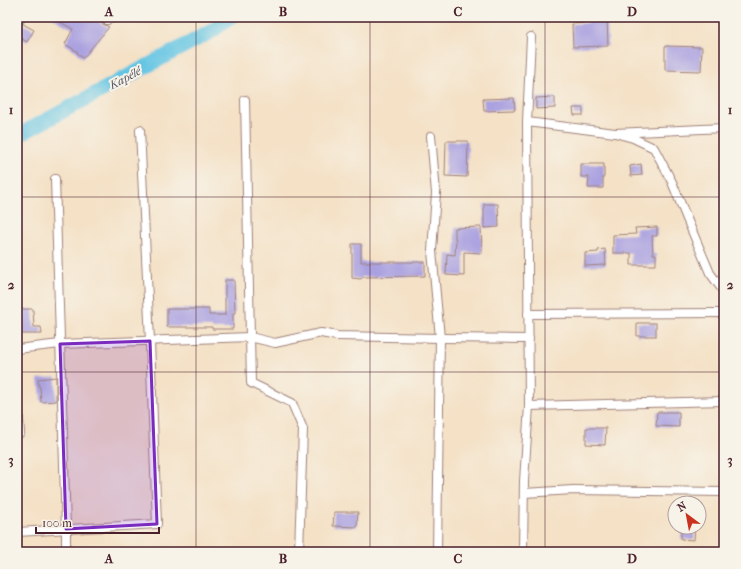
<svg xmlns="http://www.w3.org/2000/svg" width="741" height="569" font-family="'IM FELL French Canon',serif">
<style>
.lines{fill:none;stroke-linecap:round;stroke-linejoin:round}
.river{stroke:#64c5e3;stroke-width:15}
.building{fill:#aaa1e0}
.minor-casing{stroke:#9f8078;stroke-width:10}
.minor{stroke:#fff;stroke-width:8}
.marked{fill:#7b2cbf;fill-opacity:0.2;stroke:#7b2cbf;stroke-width:3;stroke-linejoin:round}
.grid{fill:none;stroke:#4a1f2b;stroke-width:1;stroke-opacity:0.55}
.labels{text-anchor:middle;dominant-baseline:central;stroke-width:4;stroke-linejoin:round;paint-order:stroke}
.water-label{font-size:12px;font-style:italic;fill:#525162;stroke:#f7f3e8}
.neatline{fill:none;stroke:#4a1f2b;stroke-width:1.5}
.grid-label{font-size:13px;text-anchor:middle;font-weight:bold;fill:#4a1f2b}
</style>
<rect width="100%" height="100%" fill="#f7f3e8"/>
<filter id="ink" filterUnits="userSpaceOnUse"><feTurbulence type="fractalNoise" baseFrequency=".025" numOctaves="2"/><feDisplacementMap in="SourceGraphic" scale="8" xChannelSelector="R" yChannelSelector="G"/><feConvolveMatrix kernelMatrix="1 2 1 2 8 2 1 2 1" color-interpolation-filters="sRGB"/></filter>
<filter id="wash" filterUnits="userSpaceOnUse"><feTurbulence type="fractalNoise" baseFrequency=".012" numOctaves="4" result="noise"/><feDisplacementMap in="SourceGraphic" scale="16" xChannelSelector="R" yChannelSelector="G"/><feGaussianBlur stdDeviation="0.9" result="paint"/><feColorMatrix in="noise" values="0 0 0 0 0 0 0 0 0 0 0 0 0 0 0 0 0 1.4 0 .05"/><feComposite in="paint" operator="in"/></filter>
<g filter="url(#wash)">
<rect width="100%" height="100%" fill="#f4e1c6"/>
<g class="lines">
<polyline class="river" points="17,136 212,31 231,17"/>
</g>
<g id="blocks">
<g class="building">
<polygon points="17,17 26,17 23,24 34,30 27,42 17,36"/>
<polygon points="51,17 86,17 94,21 95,19 99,22 109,27 83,58 77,53 78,52 65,44 73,29"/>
<polygon points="588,17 607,17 608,46 573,47 572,24 588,23"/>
<polygon points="665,46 702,47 701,71 665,70"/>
<polygon points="555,97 555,108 536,109 536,98"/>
<polygon points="514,98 515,110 484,111 483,99"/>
<polygon points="573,108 583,108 583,115 574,115"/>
<polygon points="446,141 468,141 467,177 445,176"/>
<polygon points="581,164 604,164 604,177 603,177 603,188 588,188 589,177 581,177"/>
<polygon points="641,164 642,175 631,176 630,166"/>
<polygon points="484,204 498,204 499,227 484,228"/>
<polygon points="481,227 482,253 464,252 464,276 446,275 447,254 455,255 456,239 455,239 455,228"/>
<polygon points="657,227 657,236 652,236 653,254 656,254 656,265 631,265 631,253 613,253 613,235 636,234 635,228"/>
<polygon points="352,244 361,244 361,262 425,262 425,276 362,277 361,279 352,278"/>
<polygon points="605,249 606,265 585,266 585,253 598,252 598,250"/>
<polygon points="225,280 234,280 235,313 233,313 233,329 212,329 212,327 167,327 167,309 209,309 209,315 225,315"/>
<polygon points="20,309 33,309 34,327 41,327 42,334 20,334"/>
<rect x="637" y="323" width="19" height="13"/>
<polygon points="56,377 56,401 41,402 40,387 39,387 38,379"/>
<polygon points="657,412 679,412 679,427 656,426"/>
<polygon points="586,428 606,428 605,445 586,444"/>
<polygon points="334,512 358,512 357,527 333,526"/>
<polygon points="681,527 695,527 694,540 681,539"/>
</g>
</g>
</g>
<g filter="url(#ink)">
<use href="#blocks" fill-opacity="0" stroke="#9f8078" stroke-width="1"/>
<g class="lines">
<g class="minor-casing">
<g id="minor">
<polyline points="101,17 107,20 115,17"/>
<polyline points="245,100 251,383 292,403 303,429 299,552"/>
<polyline points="527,122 615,133 724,128"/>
<polyline points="615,133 633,138 654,148 672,182 687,219 710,273 724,292"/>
<polyline points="431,136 436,193 432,251 440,338 437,552"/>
<polyline points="55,179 66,529 66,552"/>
<polyline points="528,314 724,313"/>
<polyline points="17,349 60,344 250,337 275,343 321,333 337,336 440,338 529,339"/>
<polyline points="17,393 20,433 17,433"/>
<polyline points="529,406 724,401"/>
<polyline points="524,493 573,490 724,492"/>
<polyline points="17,532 157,524 150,341 140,130"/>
<polyline points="523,552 524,481 529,406 527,122 531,37"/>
</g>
</g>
<use href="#minor" class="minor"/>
</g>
</g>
<path class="marked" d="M150 341 157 524 66 529 60 344Z"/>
<path class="grid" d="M196 17V552M370 17V552M545 17V552M17 197H724M17 372H724"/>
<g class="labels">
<g class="water-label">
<text transform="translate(125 78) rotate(-28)">Kapélé</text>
</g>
</g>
<rect width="741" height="569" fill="none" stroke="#f7f3e8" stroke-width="44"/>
<g transform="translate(687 515) rotate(328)"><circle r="19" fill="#f7f3e8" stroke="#b29e9c"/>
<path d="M0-3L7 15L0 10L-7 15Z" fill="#c8321e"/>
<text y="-6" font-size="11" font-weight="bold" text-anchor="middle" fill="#4a1f2b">N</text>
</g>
<path d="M36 527v6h123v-6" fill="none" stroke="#4a1f2b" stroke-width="2"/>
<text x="42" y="527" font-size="12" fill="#4a1f2b" stroke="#f7f3e8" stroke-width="3" paint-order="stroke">100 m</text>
<rect x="22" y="22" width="697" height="525" class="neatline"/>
<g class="grid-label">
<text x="109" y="16">A</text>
<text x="283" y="16">B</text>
<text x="458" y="16">C</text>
<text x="632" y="16">D</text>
<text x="11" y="114">1</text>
<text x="730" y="114">1</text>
<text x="11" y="289">2</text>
<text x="730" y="289">2</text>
<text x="11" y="464">3</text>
<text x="730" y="464">3</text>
<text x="109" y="563">A</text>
<text x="283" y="563">B</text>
<text x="458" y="563">C</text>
<text x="632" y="563">D</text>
</g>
</svg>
